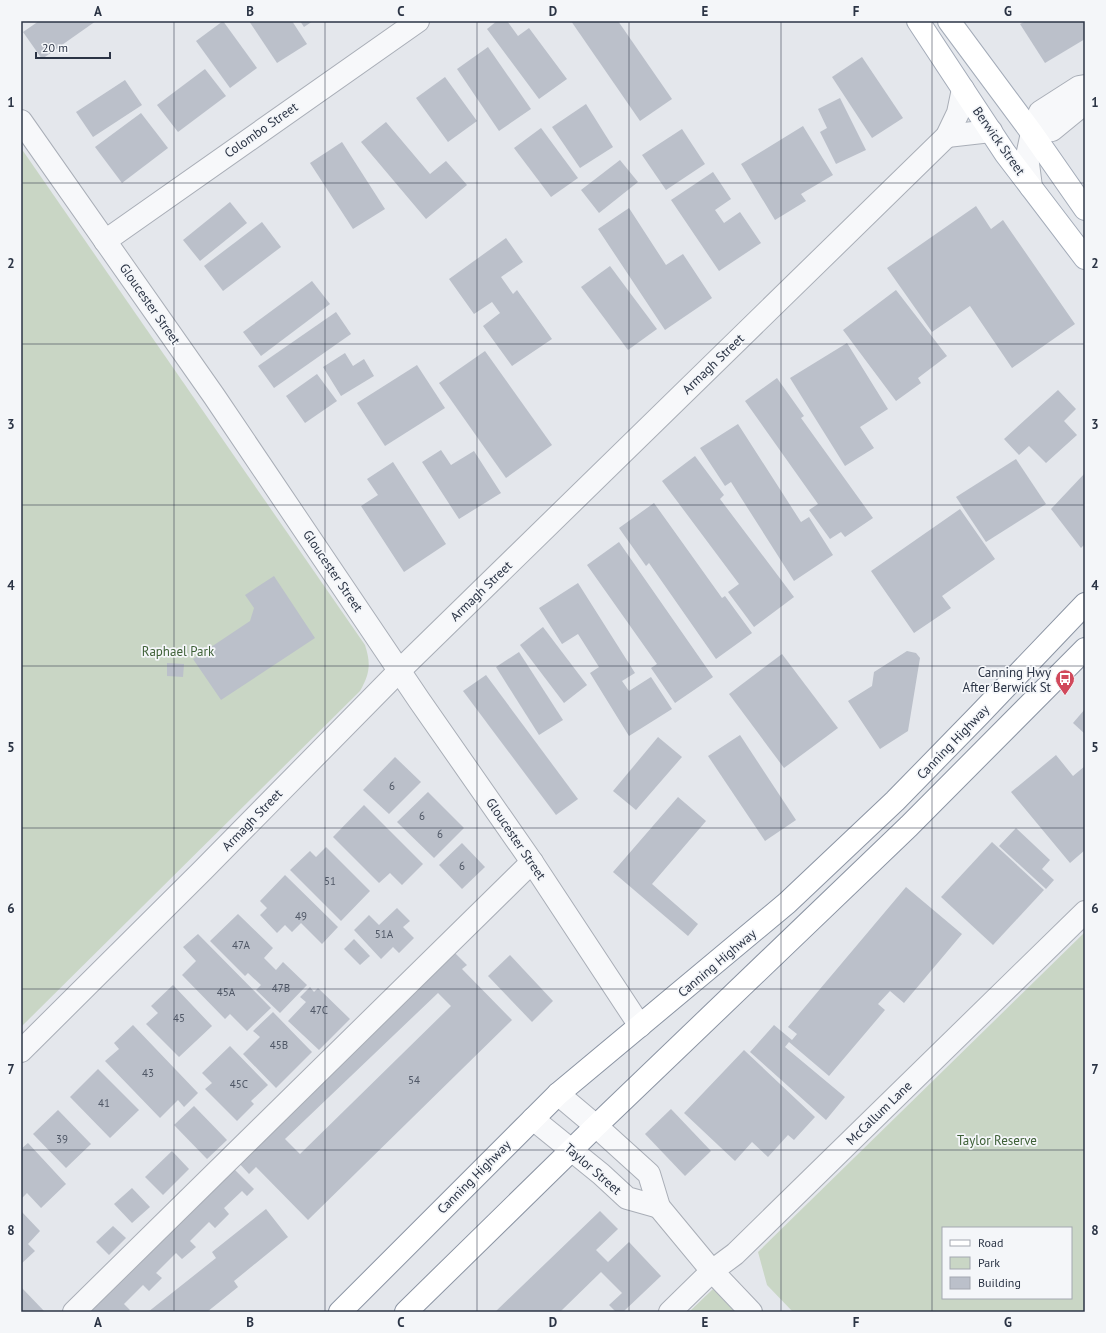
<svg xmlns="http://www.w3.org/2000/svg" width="1106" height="1333" font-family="'PT Sans',sans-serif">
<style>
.green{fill:#c9d6c5;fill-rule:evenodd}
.building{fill:#bbc0ca;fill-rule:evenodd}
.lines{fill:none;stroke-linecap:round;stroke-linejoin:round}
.minor-casing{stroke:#a9aeb7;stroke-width:24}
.major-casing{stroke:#a3abb8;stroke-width:24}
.highway-casing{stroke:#8b94a3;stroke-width:24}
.minor{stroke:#f7f8fa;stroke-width:22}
.major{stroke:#fff;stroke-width:22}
.highway{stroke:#fff;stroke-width:22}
.grid{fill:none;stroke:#2b3445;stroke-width:1;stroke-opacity:0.55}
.labels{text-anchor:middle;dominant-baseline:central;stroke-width:3.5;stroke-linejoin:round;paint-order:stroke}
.number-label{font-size:11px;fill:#4f5766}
.street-label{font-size:13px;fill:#2b3445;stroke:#f4f6f9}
.park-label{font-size:13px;fill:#3f6138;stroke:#f4f6f9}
.poi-label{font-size:13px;fill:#2b3445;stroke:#f4f6f9;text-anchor:end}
.neatline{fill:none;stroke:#2b3445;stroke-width:1.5}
.grid-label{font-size:13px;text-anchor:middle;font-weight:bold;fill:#2b3445}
</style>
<rect width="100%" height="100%" fill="#e4e7ec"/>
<g class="green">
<path d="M21 148 365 645C371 664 370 673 360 691L21 1027Z"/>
<path d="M1085 932V1312H793L767 1285 758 1252ZM943 1228H1071V1298H943Z"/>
<polygon points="713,1289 735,1312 689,1312"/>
</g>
<g class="building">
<polygon points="39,21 96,21 42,59 23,32"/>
<polygon points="223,21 257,68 230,88 196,41"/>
<polygon points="249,21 292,21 307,44 277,63"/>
<polygon points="300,21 313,21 304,27"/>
<polygon points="497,21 507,21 518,36 529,28 567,79 539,99 487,29"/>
<polygon points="571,21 618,21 672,99 640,121"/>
<polygon points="1026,21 1085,21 1085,39 1045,63 1020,24"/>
<polygon points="488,47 531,109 499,131 457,69"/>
<polygon points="862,57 903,118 872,138 832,77"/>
<polygon points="205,69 226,96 178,132 157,105"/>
<polygon points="445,77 477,121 448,142 416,98"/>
<polygon points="125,80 142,105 93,137 76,112"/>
<polygon points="840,98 866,150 836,164 820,132 827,128 818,109"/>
<polygon points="586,104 613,147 580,168 552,127"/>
<polygon points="141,113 168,148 122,183 95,147"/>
<polygon points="386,122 430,174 446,161 467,185 426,219 361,142"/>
<polygon points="803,126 833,175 801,194 806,201 775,220 741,164"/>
<polygon points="541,128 578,178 551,197 514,148"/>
<polygon points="682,129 705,164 666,190 642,155"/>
<polygon points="342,142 385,209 353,229 310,163"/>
<polygon points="620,160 638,182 599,213 581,190"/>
<polygon points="713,172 731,199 715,210 724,223 740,212 761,243 719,271 671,200"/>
<polygon points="230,202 247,223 200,261 183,240"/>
<polygon points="976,206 991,229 1003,220 1075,324 1012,368 970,306 932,332 887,268"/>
<polygon points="629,208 666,265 683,254 712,298 665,330 598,229"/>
<polygon points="262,222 281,247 223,291 204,266"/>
<polygon points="506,238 523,262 501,277 513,294 517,290 552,339 512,366 483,326 500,313 492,302 474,314 449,279"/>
<polygon points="610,266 657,329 628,350 581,287"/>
<polygon points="312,281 330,304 261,356 243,332"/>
<polygon points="896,290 947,356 918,378 921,383 896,401 843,330"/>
<polygon points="336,312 351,334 274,388 258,366"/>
<polygon points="847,343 888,409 860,427 874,448 845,466 790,378"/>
<polygon points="485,351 552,445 506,478 439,383"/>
<polygon points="345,353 353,366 364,359 374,376 341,396 323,367"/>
<polygon points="417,365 445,408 385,446 357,403"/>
<polygon points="317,374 337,401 305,423 286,396"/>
<polygon points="777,378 804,416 801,418 873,518 845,537 841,532 830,539 809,510 818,504 745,401"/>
<polygon points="1058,390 1076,409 1064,421 1077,435 1046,463 1029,446 1019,455 1004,439"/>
<polygon points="738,424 801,522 809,517 833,555 794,581 731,482 725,486 700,448"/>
<polygon points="441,450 451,465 474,451 501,493 459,519 422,462"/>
<polygon points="695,456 724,495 720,499 794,597 754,627 728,592 739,584 662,481"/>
<polygon points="1016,459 1046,504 986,542 956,497"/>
<polygon points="393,462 446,544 404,572 361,506 378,495 367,479"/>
<polygon points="1085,473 1085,544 1081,548 1051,509"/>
<polygon points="654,503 722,598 725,596 752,633 716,659 649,563 646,566 619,528"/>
<polygon points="960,509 995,559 942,596 951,608 914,633 871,571"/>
<polygon points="619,542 713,677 675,703 651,668 657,664 587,565"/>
<polygon points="274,576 315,638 221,700 193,659 250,621 254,608 245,595"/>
<polygon points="578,583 635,673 622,681 629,691 651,677 672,709 629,736 590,673 599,667 578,634 562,644 539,608"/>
<polygon points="543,627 587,685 564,703 520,645"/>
<polygon points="907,651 916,653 920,658 908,731 880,749 848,701 872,686 874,672"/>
<polygon points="519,652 563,720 539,735 496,667"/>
<polygon points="782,654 838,728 784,768 729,694"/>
<polygon points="167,663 184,664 183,677 167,676"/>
<polygon points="486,675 578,799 556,815 463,691"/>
<polygon points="1085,709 1085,734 1073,723"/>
<polygon points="740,735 796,820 765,841 708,756"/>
<polygon points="658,737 682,757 636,810 613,791"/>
<polygon points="1056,755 1073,776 1085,766 1085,850 1070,863 1011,792"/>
<polygon points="395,757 421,782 389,814 363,790"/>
<polygon points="428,792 464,828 434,858 397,822"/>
<polygon points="678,797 706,821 652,884 698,924 688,936 613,872"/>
<polygon points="364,805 423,864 402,885 390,873 379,883 333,837"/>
<polygon points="1016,828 1050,860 1042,869 1054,880 1046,889 999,846"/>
<polygon points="992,842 1044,890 993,945 941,897"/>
<polygon points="462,843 485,867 462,889 439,865"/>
<polygon points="326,847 370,891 341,921 290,870 310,851 316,857"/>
<polygon points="285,875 338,927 322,944 301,923 292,932 285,925 277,933 260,915 267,908 260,901"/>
<polygon points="906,887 962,934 904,1003 890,991 878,1004 885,1010 829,1076 789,1042 785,1047 845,1097 826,1120 750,1052 774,1025 792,1040 797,1034 788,1027"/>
<polygon points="397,908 410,921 403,927 414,938 399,953 393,947 381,959 354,930 369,915 379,925"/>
<polygon points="238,914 273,948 264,958 276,970 283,962 307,985 280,1013 256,990 261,985 248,973 245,976 210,941"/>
<polygon points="198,934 271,1008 247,1031 230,1014 225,1019 182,975 196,961 183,947"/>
<polygon points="354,939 370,956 360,965 344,949"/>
<path d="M454 952 467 965 462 969 512 1020 308 1220 256 1167 249 1174 237 1161ZM438 993 451 1006 300 1154 285 1139Z"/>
<polygon points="510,955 553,1001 532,1022 488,976"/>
<polygon points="173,985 212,1026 179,1057 146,1024 158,1013 151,1006"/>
<polygon points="310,987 314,992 318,988 350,1019 319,1050 288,1021 306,1002 300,997"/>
<polygon points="273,1012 312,1052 276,1088 243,1054 260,1037 253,1031"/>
<polygon points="133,1025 198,1093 184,1107 178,1100 160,1118 105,1061 119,1049 114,1043"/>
<polygon points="230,1046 268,1085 251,1101 254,1104 237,1121 205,1089 212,1083 202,1073"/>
<polygon points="744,1050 815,1117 794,1140 788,1135 768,1157 752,1142 735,1161 684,1113"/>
<polygon points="98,1069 139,1110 110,1138 70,1097"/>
<polygon points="194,1106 227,1140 207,1159 174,1125"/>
<polygon points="671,1109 711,1151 685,1176 645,1134"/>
<polygon points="58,1110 91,1144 66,1168 33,1134"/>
<polygon points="28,1143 66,1184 41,1208 27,1193 21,1199 21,1149"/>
<polygon points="172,1151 189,1169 163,1195 145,1177"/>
<polygon points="233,1168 254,1189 247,1196 242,1191 224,1208 229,1214 215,1228 209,1222 190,1241 196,1247 182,1259 176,1253 156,1273 162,1278 149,1291 143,1285 124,1304 130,1310 128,1312 87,1312"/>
<polygon points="132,1188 150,1207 132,1223 114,1204"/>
<polygon points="266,1209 288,1237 234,1281 238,1287 207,1312 148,1312 216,1258 212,1252"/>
<polygon points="21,1211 40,1231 28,1244 35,1251 21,1264"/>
<polygon points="600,1211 618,1229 596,1250 608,1262 629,1242 661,1276 623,1312 616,1312 609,1305 622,1293 601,1272 561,1311 562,1312 495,1312"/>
<polygon points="113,1226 126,1238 109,1255 96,1242"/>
<polygon points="21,1287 45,1312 21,1312"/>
</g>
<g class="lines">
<g class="minor-casing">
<g id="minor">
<polyline points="21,121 214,396 419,700 532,862 640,1026"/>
<polyline points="1032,133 1052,130 1085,103"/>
<polyline points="947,136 991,131"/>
<polyline points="1031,187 1027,156 1032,133 1040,112 1079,87 1085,86"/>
<polyline points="105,241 418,21"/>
<polyline points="21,1051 203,870 400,670 947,136 958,113 963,89"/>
<polyline points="558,1094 596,1126 649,1174 659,1207 712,1271 751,1312"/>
<polyline points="533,1119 601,1174 627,1198 659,1207"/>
<polyline points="74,1312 532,862"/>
<polyline points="670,1312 712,1271 735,1254 1085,912"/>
</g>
</g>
<g class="major-casing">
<g id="major">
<polyline points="918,21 1005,153 1085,258"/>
<polyline points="949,21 1032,133 1085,209"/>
</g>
</g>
<g class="highway-casing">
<g id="highway">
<polyline points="340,1312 558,1094 787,903 895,801 979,715 1085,604"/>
<polyline points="406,1312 596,1126 909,826 1085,649"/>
</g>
</g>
<use href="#minor" class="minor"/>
<use href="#major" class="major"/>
<use href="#highway" class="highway"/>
</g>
<path class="grid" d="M174 21V1312M325 21V1312M477 21V1312M629 21V1312M781 21V1312M932 21V1312M21 183H1085M21 344H1085M21 505H1085M21 666H1085M21 828H1085M21 989H1085M21 1150H1085"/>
<defs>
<g id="bus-pin" transform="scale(1)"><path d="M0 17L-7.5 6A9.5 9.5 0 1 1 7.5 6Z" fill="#d1495b" stroke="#f4f6f9"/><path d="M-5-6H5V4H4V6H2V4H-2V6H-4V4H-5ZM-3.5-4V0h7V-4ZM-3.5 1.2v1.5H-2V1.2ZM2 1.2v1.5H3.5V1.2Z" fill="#fff"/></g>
</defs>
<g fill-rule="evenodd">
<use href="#bus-pin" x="1065" y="679"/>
</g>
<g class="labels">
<g class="number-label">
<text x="392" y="786">6</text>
<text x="422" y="816">6</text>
<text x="440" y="834">6</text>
<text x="462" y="866">6</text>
<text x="330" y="881">51</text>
<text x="301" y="916">49</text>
<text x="384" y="934">51A</text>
<text x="241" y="945">47A</text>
<text x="281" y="988">47B</text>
<text x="226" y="992">45A</text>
<text x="319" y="1010">47C</text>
<text x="179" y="1018">45</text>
<text x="279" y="1045">45B</text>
<text x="148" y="1073">43</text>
<text x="414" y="1080">54</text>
<text x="239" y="1084">45C</text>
<text x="104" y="1103">41</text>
<text x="62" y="1139">39</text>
</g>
<g class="street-label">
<text transform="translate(261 130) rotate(-35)">Colombo Street</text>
<text transform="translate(999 141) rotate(55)">Berwick Street</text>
<text transform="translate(150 304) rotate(55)">Gloucester Street</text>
<text transform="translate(713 364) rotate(-44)">Armagh Street</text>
<text transform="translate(333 571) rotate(56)">Gloucester Street</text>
<text transform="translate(481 591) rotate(-44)">Armagh Street</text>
<text transform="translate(953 742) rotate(-46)">Canning Highway</text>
<text transform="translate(252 820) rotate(-46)">Armagh Street</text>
<text transform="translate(516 839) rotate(56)">Gloucester Street</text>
<text transform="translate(717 963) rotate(-40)">Canning Highway</text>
<text transform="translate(879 1113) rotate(-44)">McCallum Lane</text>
<text transform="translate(593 1169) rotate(41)">Taylor Street</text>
<text transform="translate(474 1177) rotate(-45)">Canning Highway</text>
</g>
<g class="park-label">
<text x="178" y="651">Raphael Park</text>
<text x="997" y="1140">Taylor Reserve</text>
</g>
<g class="poi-label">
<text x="1051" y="672">Canning Hwy<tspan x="1051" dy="15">After Berwick St</tspan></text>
</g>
</g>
<rect width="1106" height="1333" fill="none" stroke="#f4f6f9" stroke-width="44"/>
<rect x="942" y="1227" width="130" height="72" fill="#f4f6f9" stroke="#a4a8b1"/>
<rect x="950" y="1240" width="20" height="6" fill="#ffffff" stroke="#a4a8b1"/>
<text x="978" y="1247" font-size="12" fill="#2b3445">Road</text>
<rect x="950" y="1257" width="20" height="12" fill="#c9d6c5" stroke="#a4a8b1"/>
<text x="978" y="1267" font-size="12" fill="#2b3445">Park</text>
<rect x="950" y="1277" width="20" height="12" fill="#bbc0ca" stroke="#a4a8b1"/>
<text x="978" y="1287" font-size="12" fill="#2b3445">Building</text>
<path d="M36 52v6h74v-6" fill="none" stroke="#2b3445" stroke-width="2"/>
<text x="42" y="52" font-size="12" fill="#2b3445" stroke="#f4f6f9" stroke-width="3" paint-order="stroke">20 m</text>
<rect x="22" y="22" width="1062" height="1289" class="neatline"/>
<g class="grid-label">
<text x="98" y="16">A</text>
<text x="250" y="16">B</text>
<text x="401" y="16">C</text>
<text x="553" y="16">D</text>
<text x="705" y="16">E</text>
<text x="856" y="16">F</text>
<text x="1008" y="16">G</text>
<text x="11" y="107">1</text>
<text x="1095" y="107">1</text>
<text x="11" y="268">2</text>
<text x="1095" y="268">2</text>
<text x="11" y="429">3</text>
<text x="1095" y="429">3</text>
<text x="11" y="590">4</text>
<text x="1095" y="590">4</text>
<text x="11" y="752">5</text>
<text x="1095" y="752">5</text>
<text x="11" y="913">6</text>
<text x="1095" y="913">6</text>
<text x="11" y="1074">7</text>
<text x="1095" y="1074">7</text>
<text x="11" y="1235">8</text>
<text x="1095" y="1235">8</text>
<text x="98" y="1327">A</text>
<text x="250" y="1327">B</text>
<text x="401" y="1327">C</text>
<text x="553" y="1327">D</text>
<text x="705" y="1327">E</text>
<text x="856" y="1327">F</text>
<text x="1008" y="1327">G</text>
</g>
</svg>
